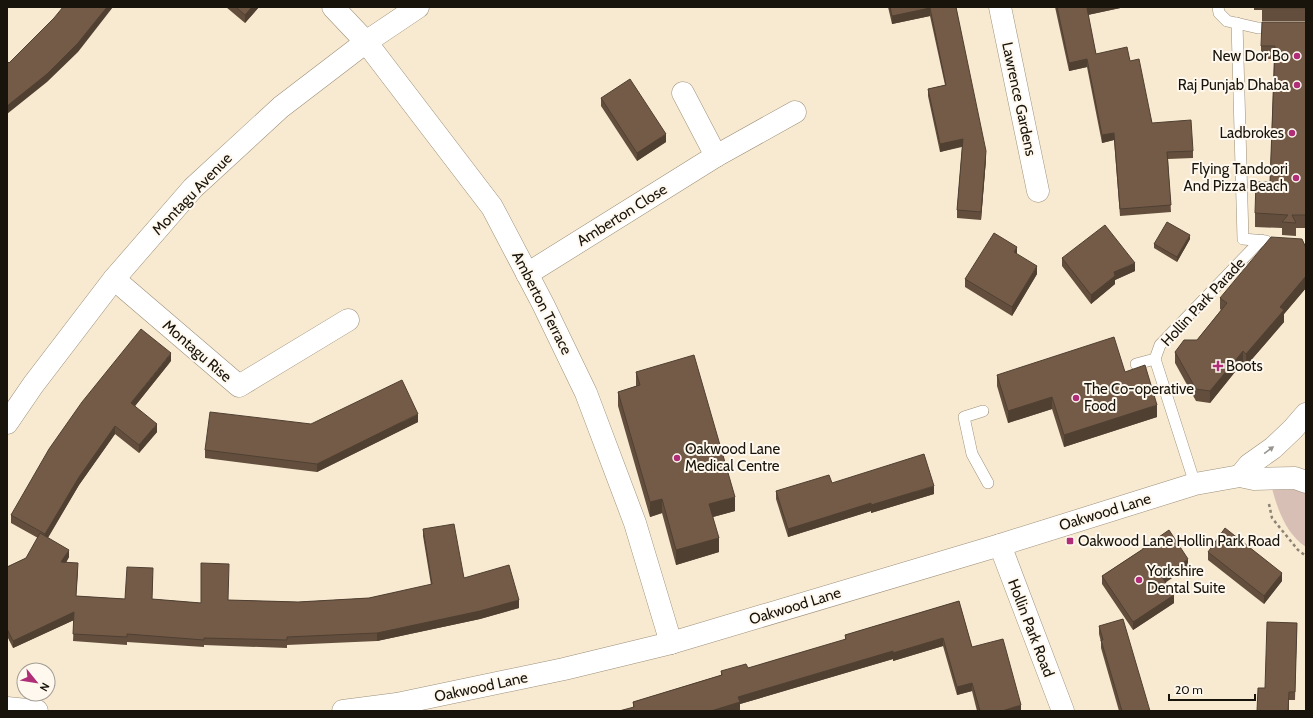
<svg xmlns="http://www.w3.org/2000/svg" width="1313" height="718" font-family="Cabin,sans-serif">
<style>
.green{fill:#d7bfb5}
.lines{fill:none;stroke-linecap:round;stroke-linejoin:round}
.service-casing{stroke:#9d9079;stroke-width:12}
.minor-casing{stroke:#9d9079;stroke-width:23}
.tertiary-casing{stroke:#9d9079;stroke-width:23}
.path{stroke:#8d8372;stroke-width:2.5;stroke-dasharray:3 3;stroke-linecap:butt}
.service{stroke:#fff;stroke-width:11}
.minor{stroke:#fff;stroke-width:22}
.tertiary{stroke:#fff;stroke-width:22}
.wall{fill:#634e3d}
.shaded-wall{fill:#504032}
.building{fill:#735b47;stroke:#504032}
.oneway{fill:#989591}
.poi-dot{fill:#b02e78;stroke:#fef8ee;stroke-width:1.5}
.labels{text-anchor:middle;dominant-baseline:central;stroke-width:4;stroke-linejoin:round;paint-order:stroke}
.poi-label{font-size:15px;fill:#19140b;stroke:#fef8ee;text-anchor:start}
.street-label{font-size:15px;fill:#19140b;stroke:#fef8ee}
</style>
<rect width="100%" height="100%" fill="#f8e9d1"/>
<path class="green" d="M1270 481 1306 491V547C1284 533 1276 504 1270 481Z"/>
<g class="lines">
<g class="service-casing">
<g id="service">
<polyline points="1218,7 1219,13 1227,21 1258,28 1306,28"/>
<polyline points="1237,23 1243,239 1266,241"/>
<polyline points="1136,364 1155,359"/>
<polyline points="983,411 964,417 972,454 988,483"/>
<polyline points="1195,484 1155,359 1160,345 1261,240"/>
</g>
</g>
<g class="minor-casing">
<g id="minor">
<polyline points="333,7 366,42 492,207 543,304 586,393 635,523 671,643"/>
<polyline points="1000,7 1038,191"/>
<polyline points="716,156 795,112"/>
<polyline points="527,274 716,156 683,93"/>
<polyline points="114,279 239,386 348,320"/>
<polyline points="7,423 33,385 114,279 193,188 281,107 366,42 418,7"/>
<polyline points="1000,545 1063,711"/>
</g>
</g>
<g class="tertiary-casing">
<g id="tertiary">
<polyline points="1240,476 1249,465 1273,448 1293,429 1306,414"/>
<polyline points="7,708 37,711"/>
<polyline points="343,711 397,704 564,669 671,643 1000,545 1195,484 1240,476 1254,479 1295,478 1306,482"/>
</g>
</g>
<polyline class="path" points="1269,504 1272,518 1298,550 1306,556"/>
<use href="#service" class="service"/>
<use href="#minor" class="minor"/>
<use href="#tertiary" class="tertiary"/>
</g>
<g class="wall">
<polygon points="226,7 259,7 245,23"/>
<polygon points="888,7 956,7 986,159 981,220 957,218 957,210 962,147 940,152 928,96 928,89 945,85 930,16 892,24"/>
<polygon points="1055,7 1125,7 1088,15 1096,54 1130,61 1152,123 1193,151 1193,158 1168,159 1171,212 1120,216 1114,140 1102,143 1087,67 1069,71"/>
<polygon points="1254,7 1306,7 1306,21 1262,21 1262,10 1254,10"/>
<polygon points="1306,22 1306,228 1296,228 1296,236 1282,235 1282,228 1255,227 1255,213 1270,182 1274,59 1261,59 1261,46"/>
<polygon points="601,98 666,142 637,161 601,106"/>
<polygon points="1190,239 1177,262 1154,248 1154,244"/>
<polygon points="1306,248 1306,288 1284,314 1284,322 1246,366 1243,362 1210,403 1196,401 1175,363 1175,352 1197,340 1221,310 1220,309 1220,298"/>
<polygon points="1062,258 1135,271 1115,280 1115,284 1091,304 1062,266"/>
<polygon points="1037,274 1012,316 965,287 965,279"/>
<polygon points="171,361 135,406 157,432 139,453 115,434 79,485 48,538 69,557 66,563 78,571 76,596 125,599 153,576 152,599 201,603 228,600 298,602 369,598 431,585 423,536 423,529 464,578 519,608 480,619 377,641 287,645 287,648 204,645 204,647 127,642 127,645 73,641 74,620 13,648 7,636 7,567 26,558 38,538 11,523 11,515"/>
<polygon points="636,372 735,511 713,517 719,552 676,565 662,513 650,517 618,406 618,392 636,386"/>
<polygon points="1125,372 1157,417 1064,447 1052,409 1008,423 997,386 997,375"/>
<polygon points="418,422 317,472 205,458 205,450 311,424"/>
<polygon points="832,483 934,494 871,513 871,511 788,537 776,499 776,491"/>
<polygon points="1143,548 1188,567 1165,582 1174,603 1133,630 1102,584 1102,576 1143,549"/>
<polygon points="1208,552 1282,581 1264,604 1208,560"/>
<polygon points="959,601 972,647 1021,711 977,711 972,691 957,695 943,646 893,661 893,659 740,704 740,710 633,707 633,702 721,675 721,671 748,668 845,640 845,635"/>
<polygon points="1297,623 1295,700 1289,700 1289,711 1257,711 1265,688"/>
<polygon points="1099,626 1150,711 1119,711 1101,648 1101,642 1099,634"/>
</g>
<g class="shaded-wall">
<polygon points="107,7 113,7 78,52 47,82 7,114 7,106"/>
<polygon points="252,7 259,7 245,23 245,15"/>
<polygon points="1089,7 1125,7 1087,15 1087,8"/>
<polygon points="930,8 930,16 892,24 892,16"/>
<polygon points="1087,59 1087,67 1069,71 1069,63"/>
<polygon points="1114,133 1114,140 1102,143 1102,135"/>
<polygon points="666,134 666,142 637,161 637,153"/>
<polygon points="963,139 963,146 940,152 940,144"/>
<polygon points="986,151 986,159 981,220 981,212"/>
<polygon points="1190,235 1190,239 1177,262 1177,257"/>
<polygon points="1017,247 1017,255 1014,252"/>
<polygon points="1135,263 1135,271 1115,280 1115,284 1091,304 1091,295 1114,272"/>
<polygon points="1037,266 1037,274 1012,316 1012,307"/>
<polygon points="1306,276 1306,288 1284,314 1284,322 1246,366 1246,354 1280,307"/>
<polygon points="1243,351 1243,362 1210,403 1210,391"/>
<polygon points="171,353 171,361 131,411 131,403"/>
<polygon points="1052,397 1052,409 1008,423 1008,411"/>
<polygon points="1157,405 1157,417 1064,447 1064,435"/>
<polygon points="418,414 418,422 317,472 317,464"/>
<polygon points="157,424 157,432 139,453 139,445"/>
<polygon points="115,426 115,434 79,485 45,542 45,534 79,477"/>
<polygon points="934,486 934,494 871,513 871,505"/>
<polygon points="735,497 735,511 709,518 709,504"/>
<polygon points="662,499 662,513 650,517 650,502"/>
<polygon points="871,503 871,511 788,537 788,529"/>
<polygon points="719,538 719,552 676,565 676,550"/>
<polygon points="69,550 69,557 61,570 61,562"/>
<polygon points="1188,559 1188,567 1162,585 1162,577"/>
<polygon points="1282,573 1282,581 1264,604 1264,596"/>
<polygon points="1174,595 1174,603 1133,630 1133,622"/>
<polygon points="519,600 519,608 480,619 377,641 377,633"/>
<polygon points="74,612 74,620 13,648 13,641"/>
<polygon points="943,638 943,646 893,661 893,653"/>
<polygon points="893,651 893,659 740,704 740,710 738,711 711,711 738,697"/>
<polygon points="972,683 972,691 957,695 957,687"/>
<polygon points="1021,705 1021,711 1002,711"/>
</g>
<g class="building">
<polygon points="63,7 107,7 78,43 47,74 7,106 7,61 9,63 54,18"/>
<polygon points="236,7 252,7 245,15"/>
<polygon points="890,7 956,7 986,151 981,212 957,210 963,139 940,144 928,89 946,85 930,8 892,16"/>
<polygon points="1057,7 1089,7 1087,8 1096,54 1127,47 1130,61 1139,59 1152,123 1191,120 1193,151 1167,152 1171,205 1120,209 1114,133 1102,135 1087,59 1069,63"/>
<rect x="1262" y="7" width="44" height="1"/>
<polygon points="1262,22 1306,22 1306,215 1292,215 1296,223 1282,222 1288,215 1255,213 1256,182 1270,182 1275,46 1261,46"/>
<polygon points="630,79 666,134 637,153 601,98"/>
<polygon points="1167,222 1190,235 1177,257 1154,244"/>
<polygon points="1105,225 1135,263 1114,272 1115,276 1091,295 1062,258"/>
<polygon points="994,233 1017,247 1014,252 1037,266 1012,307 965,279"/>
<polygon points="1271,237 1302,239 1306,248 1306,276 1280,307 1284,310 1246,354 1243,351 1210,391 1196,389 1175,352 1184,340 1197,340 1227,303 1220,298"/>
<polygon points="141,329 171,353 131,403 157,424 139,445 115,426 79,477 45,534 11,515 49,449 82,402"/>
<polygon points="1114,337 1125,372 1145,365 1157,405 1064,435 1052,397 1008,411 997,375"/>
<polygon points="694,355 735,497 709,504 719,538 676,550 662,499 650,502 618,392 640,385 636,372"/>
<polygon points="402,380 418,414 317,464 205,450 210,412 311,424"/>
<polygon points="924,454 934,486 871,505 871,503 788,529 776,491 829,475 832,483"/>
<polygon points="454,524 464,578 509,565 519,600 480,611 377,633 287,637 287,640 204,638 204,640 127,634 127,637 73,634 74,612 13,641 7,629 7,567 26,558 40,533 69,550 61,562 78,563 76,596 125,599 127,567 153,568 152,599 201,603 201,563 229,564 228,600 298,602 369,598 432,584 423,529"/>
<polygon points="1225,528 1282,573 1264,596 1208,552"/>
<polygon points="1169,530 1188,559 1162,577 1174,595 1133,622 1102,576 1143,549 1143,548"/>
<polygon points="959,601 972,647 1003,639 1021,705 1002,711 980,711 972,683 957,687 943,638 893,653 893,651 738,697 740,702 711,711 619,711 634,707 633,702 722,675 721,671 746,664 748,668 846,639 845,635"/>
<polygon points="1123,619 1150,711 1122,711 1101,640 1103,640 1099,626"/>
<polygon points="1267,622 1297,623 1295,692 1289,692 1288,711 1257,711 1258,688 1265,688"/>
</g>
<defs><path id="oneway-solid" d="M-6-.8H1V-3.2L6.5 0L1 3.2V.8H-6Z"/></defs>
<use class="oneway" href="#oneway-solid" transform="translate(1269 450) rotate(-36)"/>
<g class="poi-dot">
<circle cx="1297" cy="56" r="4"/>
<circle cx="1297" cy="85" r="4"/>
<circle cx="1292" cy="133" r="4"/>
<circle cx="1296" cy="178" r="4"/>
<path d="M1216 360h4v4h4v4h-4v4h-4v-4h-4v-4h4z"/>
<circle cx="1076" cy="398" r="4"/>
<circle cx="677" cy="458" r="4"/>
<rect x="1066" y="537" width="8" height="8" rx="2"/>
<circle cx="1139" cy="580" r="4"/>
</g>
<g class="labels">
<g class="poi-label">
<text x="1289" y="56" text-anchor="end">New Dor Bo</text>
<text x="1289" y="85" text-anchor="end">Raj Punjab Dhaba</text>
<text x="1284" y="133" text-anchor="end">Ladbrokes</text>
<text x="1288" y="169" text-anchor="end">Flying Tandoori<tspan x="1288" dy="17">And Pizza Beach</tspan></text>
<text x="1226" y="366">Boots</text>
<text x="1084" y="389">The Co-operative<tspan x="1084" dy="17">Food</tspan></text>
<text x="685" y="449">Oakwood Lane<tspan x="685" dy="17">Medical Centre</tspan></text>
<text x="1078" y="541">Oakwood Lane Hollin Park Road</text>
<text x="1147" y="571">Yorkshire<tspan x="1147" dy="17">Dental Suite</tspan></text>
</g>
<g class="street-label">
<text transform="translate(1019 99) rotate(78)">Lawrence Gardens</text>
<text transform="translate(192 194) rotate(-46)">Montagu Avenue</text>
<text transform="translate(622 215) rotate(-32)">Amberton Close</text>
<text transform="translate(1203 302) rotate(-47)">Hollin Park Parade</text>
<text transform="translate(542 303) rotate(63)">Amberton Terrace</text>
<text transform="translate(197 351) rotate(41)">Montagu Rise</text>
<text transform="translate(1105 512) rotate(-17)">Oakwood Lane</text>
<text transform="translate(795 606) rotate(-17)">Oakwood Lane</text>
<text transform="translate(1031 628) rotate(69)">Hollin Park Road</text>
<text transform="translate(481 687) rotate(-12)">Oakwood Lane</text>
</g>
</g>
<rect width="1313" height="718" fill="none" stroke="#19140b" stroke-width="16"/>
<g transform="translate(36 682) rotate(120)"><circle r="19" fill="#fef8ee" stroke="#a29d93"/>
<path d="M0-3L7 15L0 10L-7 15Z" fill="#b02e78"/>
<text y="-6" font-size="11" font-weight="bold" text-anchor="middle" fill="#19140b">N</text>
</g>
<path d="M1169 694v6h86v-6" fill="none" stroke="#19140b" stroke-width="2"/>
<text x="1175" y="694" font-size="12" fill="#19140b" stroke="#fef8ee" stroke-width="3" paint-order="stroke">20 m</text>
</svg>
